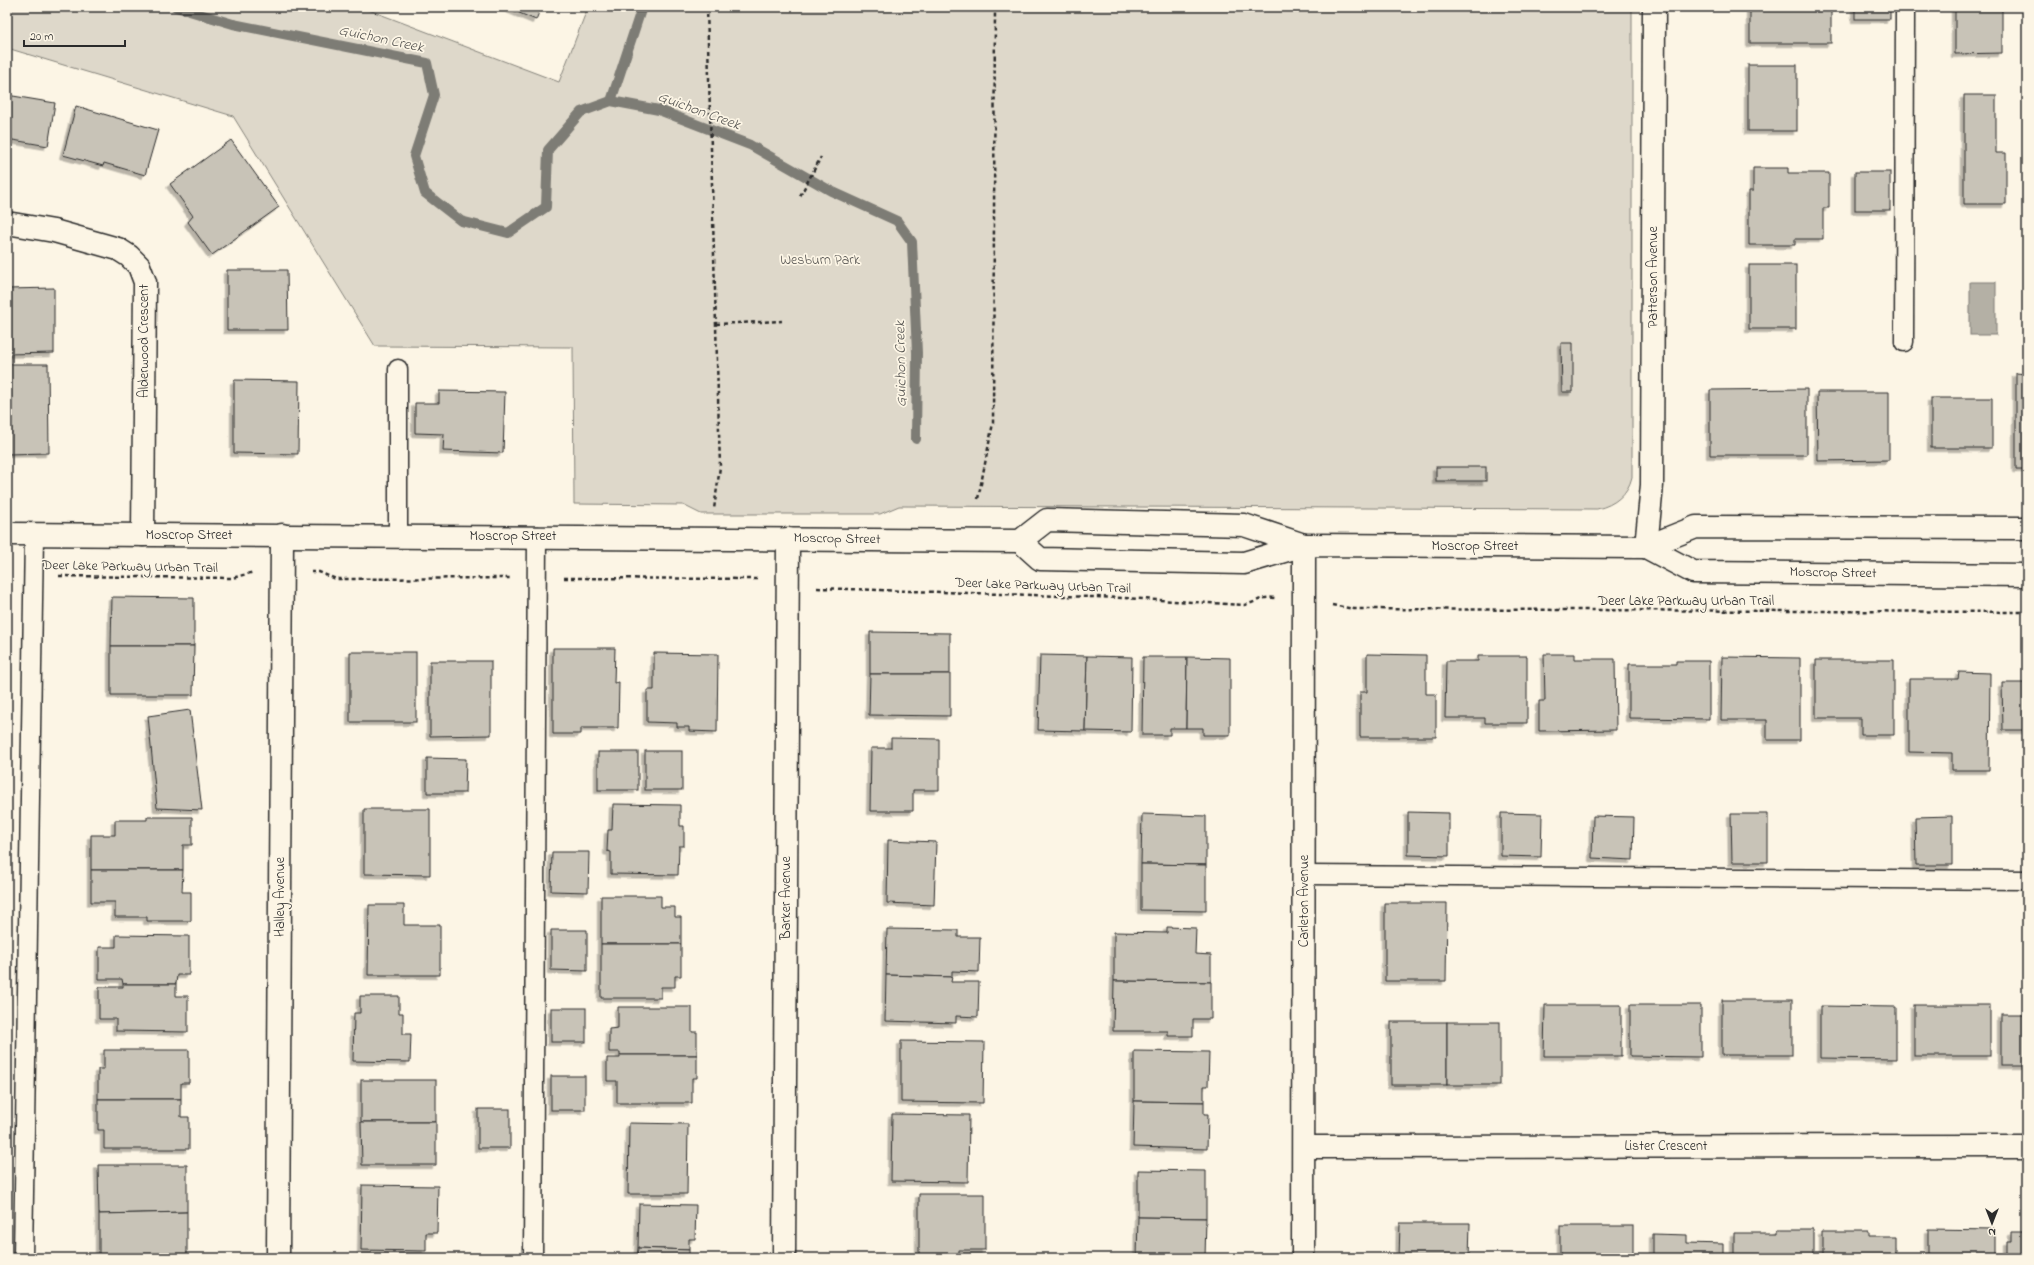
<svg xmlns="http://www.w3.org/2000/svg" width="2034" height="1265" font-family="'Indie Flower',sans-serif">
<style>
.green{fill:#ded8ca;stroke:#84827a}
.water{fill:#b4b0a5;stroke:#7d7b74}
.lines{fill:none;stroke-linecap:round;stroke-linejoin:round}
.stream{stroke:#7d7b74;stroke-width:10}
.building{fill:#c8c3b7;stroke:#2b2b2b;filter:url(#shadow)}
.service-casing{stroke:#2b2b2b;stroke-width:21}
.minor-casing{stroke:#2b2b2b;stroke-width:25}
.tertiary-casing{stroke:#2b2b2b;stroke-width:25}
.path{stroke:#2b2b2b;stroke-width:2.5;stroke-dasharray:4 3;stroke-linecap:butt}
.service{stroke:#fcf5e5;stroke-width:18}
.minor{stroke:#fcf5e5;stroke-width:22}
.tertiary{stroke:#fcf5e5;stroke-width:22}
.labels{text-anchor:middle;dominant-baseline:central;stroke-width:3.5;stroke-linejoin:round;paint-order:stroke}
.park-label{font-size:14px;fill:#585653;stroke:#fcf5e5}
.street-label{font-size:14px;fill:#2b2b2b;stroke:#fcf5e5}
.water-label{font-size:15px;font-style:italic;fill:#545350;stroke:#fcf5e5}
</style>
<defs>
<filter id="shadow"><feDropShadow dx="-3.5" dy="3.5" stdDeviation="0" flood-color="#0004"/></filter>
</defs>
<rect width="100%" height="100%" fill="#fcf5e5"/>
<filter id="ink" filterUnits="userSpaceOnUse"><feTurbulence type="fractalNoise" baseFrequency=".025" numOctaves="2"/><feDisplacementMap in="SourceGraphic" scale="8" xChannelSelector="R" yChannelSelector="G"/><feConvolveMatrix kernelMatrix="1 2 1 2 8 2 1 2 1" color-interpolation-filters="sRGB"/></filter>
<g filter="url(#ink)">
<path class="green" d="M7 7H361L559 82 588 7H1632V477C1628 494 1615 505 1597 509L899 506 880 514H701L683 505 574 504 573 347 375 346 233 116 7 48Z"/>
<rect class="water" x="1970" y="282" width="26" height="53"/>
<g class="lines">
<g class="stream">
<polyline points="176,7 233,24 427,63 434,95 414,156 425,193 461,221 508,233 546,207 548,150 581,112 611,101 659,110 750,145 831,191 897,221 912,242 917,353 916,439"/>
<polyline points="611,101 642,7"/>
</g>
</g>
<g class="building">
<polygon points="505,7 541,7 536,20"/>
<rect x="1750" y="7" width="81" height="36"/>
<rect x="1855" y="7" width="35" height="12"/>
<polygon points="1955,7 2002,7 2002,53 1955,54"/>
<rect x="1748" y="65" width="49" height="66"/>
<polygon points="7,95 55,103 48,146 7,139"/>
<polygon points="1964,95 1996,95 1996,153 2006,153 2006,204 1964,204"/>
<polygon points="76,106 158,130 145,175 104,163 103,166 63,155"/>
<polygon points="231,140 279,207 212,255 188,222 193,216 170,184"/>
<polygon points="1753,168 1788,168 1788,173 1829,173 1829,208 1823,208 1823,239 1795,239 1795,245 1749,245 1749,191 1753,191"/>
<rect x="1855" y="172" width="35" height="38"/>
<rect x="1749" y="265" width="47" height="64"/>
<polygon points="227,270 287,270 288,330 227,330"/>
<polygon points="54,288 54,353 7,354 7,289"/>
<polygon points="1561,343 1573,343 1573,392 1562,392"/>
<polygon points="7,364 48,364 49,453 7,454"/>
<polygon points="2016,373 2027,374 2027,469 2016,469"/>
<polygon points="234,380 299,381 298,454 234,453"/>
<polygon points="1807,389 1807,455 1710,455 1710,390"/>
<polygon points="439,391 505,392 503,453 443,451 444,434 415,433 415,403 439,403"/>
<polygon points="1817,392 1889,392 1889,460 1818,461"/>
<rect x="1931" y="398" width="61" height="50"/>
<rect x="1436" y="467" width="50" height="14"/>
<polygon points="112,597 194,598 194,646 111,646"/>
<polygon points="870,632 950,633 950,674 870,674"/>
<polygon points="111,646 194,646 193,695 111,695"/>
<polygon points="553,648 615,648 614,683 619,682 618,728 581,728 581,734 553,734"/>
<rect x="350" y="652" width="66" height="70"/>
<polygon points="654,653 718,654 717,732 689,731 689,727 677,727 677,723 647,722 647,690 654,690"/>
<polygon points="1367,654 1426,655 1426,694 1436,694 1436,737 1360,737 1360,692 1367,692"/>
<polygon points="1544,654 1575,654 1575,659 1615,659 1616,730 1539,731 1539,701 1545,701"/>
<polygon points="1040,655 1087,656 1085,731 1038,730"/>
<polygon points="1087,656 1132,657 1131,732 1085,731"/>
<polygon points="1478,656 1527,656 1527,723 1485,723 1485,718 1445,718 1446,661 1478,661"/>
<polygon points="1143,657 1187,657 1186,728 1170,728 1170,735 1142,735"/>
<polygon points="1187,657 1230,658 1230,735 1203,735 1203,728 1186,728"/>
<polygon points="1722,657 1800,658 1800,740 1767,740 1767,720 1721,720"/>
<polygon points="1816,660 1894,660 1894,735 1861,735 1861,718 1816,718"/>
<polygon points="430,661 491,661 491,735 430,736"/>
<polygon points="1676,661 1709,661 1709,719 1629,718 1629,664 1676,664"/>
<polygon points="1959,672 1990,673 1989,770 1952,770 1952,753 1909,752 1909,679 1958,679"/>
<polygon points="870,674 950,674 950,716 869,715"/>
<polygon points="2002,683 2027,683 2027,730 2003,730"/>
<polygon points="190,710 202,810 157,808 148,716"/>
<polygon points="891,738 939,739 939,790 913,790 913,811 870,811 871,748 891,748"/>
<rect x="645" y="751" width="37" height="39"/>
<rect x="598" y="752" width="40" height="38"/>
<polygon points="427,758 466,759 465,793 427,793"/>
<polygon points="613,804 680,805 680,826 684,826 684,846 679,846 678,875 611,874 611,852 607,851 608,830 612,830"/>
<polygon points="364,809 430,809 430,875 364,874"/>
<polygon points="1408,812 1449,813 1449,856 1408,855"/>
<polygon points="1501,813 1542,814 1541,857 1501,856"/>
<polygon points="1142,814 1206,816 1206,865 1141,864"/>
<polygon points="1731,814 1768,814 1768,862 1732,862"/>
<polygon points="1593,816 1634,817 1633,860 1592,858"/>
<polygon points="1952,816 1952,865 1916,865 1915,817"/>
<polygon points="147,817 192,817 192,845 183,845 183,870 91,870 91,835 115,835 115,820 147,820"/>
<polygon points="888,840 936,842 934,905 887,903"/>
<polygon points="552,852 589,852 588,892 551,891"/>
<polygon points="1141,864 1206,865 1206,911 1141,910"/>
<polygon points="91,870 183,870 182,892 191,892 191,921 147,921 147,917 115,917 115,902 91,902"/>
<polygon points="601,896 661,896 661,907 675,907 675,917 681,917 681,944 601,944"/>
<polygon points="1385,903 1447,903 1446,981 1385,981"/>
<polygon points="369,905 404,905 404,925 440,925 440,975 368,975"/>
<polygon points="1167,927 1196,928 1195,954 1211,955 1211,982 1114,981 1114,932 1167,933"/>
<polygon points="887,929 958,930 958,937 980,937 979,972 952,971 952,977 886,975"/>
<polygon points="551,930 587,930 587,971 551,970"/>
<polygon points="116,935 189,936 189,975 177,975 176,984 123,984 122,979 99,979 99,947 116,947"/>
<polygon points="601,944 681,944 681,976 675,976 675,987 661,987 661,998 601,998"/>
<polygon points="886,975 952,977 951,982 979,982 978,1017 956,1016 956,1023 885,1021"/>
<polygon points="1114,981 1211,982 1211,1019 1193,1019 1193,1036 1168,1036 1168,1031 1113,1031"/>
<polygon points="123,984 176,984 176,996 188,996 188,1032 116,1031 116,1019 99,1019 99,987 123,987"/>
<polygon points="360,996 399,996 399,1013 403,1013 403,1034 411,1034 410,1062 353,1061 354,1013 360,1013"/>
<rect x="1722" y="1000" width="70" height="55"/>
<polygon points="1545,1005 1621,1005 1621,1056 1544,1056"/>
<polygon points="1630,1005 1701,1005 1701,1057 1630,1056"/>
<rect x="1914" y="1005" width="76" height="51"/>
<polygon points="1820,1006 1896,1007 1896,1059 1820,1058"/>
<polygon points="618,1007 692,1007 692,1032 697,1032 697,1055 620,1055 620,1052 609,1052 609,1029 618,1028"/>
<rect x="551" y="1008" width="35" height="34"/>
<rect x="2001" y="1014" width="26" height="51"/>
<rect x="1391" y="1022" width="56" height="63"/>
<rect x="1447" y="1022" width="53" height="63"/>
<polygon points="901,1041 984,1042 983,1103 901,1102"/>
<polygon points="104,1050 189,1050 189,1083 181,1083 181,1099 98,1099 98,1069 104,1069"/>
<polygon points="1134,1051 1209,1052 1208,1086 1204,1086 1204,1102 1134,1101"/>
<polygon points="620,1055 697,1055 697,1078 692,1078 692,1103 617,1103 617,1081 607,1081 607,1058 620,1058"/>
<rect x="551" y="1076" width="34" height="34"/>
<rect x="361" y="1080" width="75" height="42"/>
<polygon points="98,1099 181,1099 181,1117 189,1117 189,1149 104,1149 104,1130 98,1130"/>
<polygon points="1134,1101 1204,1102 1204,1114 1208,1114 1207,1149 1133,1147"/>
<rect x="478" y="1109" width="32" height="39"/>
<polygon points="892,1114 969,1115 968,1182 891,1181"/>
<polygon points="361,1122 436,1122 436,1165 362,1165"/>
<polygon points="629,1123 688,1124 687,1194 628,1194"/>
<polygon points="98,1165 187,1165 187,1212 99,1214"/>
<polygon points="1138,1170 1206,1171 1206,1218 1138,1217"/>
<polygon points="362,1185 438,1186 437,1233 426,1233 426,1251 361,1250"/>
<polygon points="919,1194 985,1194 985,1250 959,1250 959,1258 919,1258"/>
<polygon points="639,1204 696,1205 695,1239 689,1239 689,1250 638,1248"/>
<polygon points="187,1212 187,1258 99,1258 99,1214"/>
<polygon points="1138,1217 1206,1218 1205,1258 1137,1258"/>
<polygon points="1400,1223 1470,1223 1469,1258 1399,1258"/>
<rect x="1560" y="1226" width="73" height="32"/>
<polygon points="1777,1229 1813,1229 1813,1258 1734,1258 1734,1233 1777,1233"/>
<polygon points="1928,1229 1995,1230 1995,1258 1928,1258"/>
<polygon points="1822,1232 1870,1232 1870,1236 1895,1236 1895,1258 1822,1258"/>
<polygon points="2012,1232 2027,1232 2027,1258 2007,1258 2007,1241 2012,1241"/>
<polygon points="1653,1234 1687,1235 1687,1243 1724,1244 1724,1258 1653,1258"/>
<polygon points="638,1248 689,1250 689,1258 637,1258"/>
</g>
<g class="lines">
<g class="service-casing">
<g id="service">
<polyline points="1904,342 1905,7"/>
<polyline points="398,369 398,536"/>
<polyline points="1304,875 2027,880"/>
<polyline points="23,1258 34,535"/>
<polyline points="533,1258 537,536"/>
</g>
</g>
<g class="minor-casing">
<g id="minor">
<polyline points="7,223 54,231 118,249 129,256 139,266 145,282 143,535"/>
<polyline points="1304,1147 2027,1146"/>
<polyline points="278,1258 282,535"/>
<polyline points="784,1258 788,539"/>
<polyline points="1303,1258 1304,545"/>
</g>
</g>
<g class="tertiary-casing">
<g id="tertiary">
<polyline points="7,534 1020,541 1047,520 1244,525 1304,545"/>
<polyline points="1020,541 1040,559 1244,563 1304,545 1646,547 1696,527 2027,528"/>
<polyline points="1646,547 1652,485 1654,7"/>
<polyline points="1646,547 1693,572 2027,575"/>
</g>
</g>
<g class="path">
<polyline points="707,7 720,467 714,509"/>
<polyline points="800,196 821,157"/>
<polyline points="716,324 782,321"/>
<polyline points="978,499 993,423 995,7"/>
<polyline points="311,572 319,572 336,579 511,578"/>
<polyline points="59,576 232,578 254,572"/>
<polyline points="564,578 758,579"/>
<path d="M817 588 1124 598 1244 605C1258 602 1261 596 1275 598"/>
<polyline points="1332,605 1354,609 2027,612"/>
</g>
<use href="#service" class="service"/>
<use href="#minor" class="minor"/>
<use href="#tertiary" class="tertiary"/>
</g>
</g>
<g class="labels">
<g class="park-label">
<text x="820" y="260">Wesburn Park</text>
</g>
<g class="street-label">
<text transform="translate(1653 277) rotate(-90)">Patterson Avenue</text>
<text transform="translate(144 341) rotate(-90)">Alderwood Crescent</text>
<text x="189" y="535">Moscrop Street</text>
<text x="513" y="536">Moscrop Street</text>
<text transform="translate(837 539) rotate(1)">Moscrop Street</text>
<text x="1475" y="546">Moscrop Street</text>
<text transform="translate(130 567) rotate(1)">Deer Lake Parkway Urban Trail</text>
<text transform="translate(1833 573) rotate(1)">Moscrop Street</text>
<text transform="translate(1043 586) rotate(2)">Deer Lake Parkway Urban Trail</text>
<text x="1686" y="601">Deer Lake Parkway Urban Trail</text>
<text transform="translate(280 897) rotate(-90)">Halley Avenue</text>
<text transform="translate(786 898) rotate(-90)">Barker Avenue</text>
<text transform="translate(1304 901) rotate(-90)">Carleton Avenue</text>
<text x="1666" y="1146">Lister Crescent</text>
</g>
<g class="water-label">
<text transform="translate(381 39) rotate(12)">Guichon Creek</text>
<text transform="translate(699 111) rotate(20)">Guichon Creek</text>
<text transform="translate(901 364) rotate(-91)">Guichon Creek</text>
</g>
</g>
<rect width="2034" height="1265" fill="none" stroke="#fcf5e5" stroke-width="24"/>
<rect x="12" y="12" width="2010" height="1241" fill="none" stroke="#2b2b2b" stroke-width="1.5" filter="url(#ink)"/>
<g transform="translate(1992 1223) rotate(180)" stroke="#fcf5e5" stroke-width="3" paint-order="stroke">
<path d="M0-3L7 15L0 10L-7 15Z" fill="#2b2b2b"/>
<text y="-6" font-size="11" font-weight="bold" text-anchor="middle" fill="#2b2b2b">N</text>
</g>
<path d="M24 40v6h101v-6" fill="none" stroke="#2b2b2b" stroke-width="2"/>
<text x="30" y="40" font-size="12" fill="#2b2b2b" stroke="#fcf5e5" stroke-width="3" paint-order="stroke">20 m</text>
</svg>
